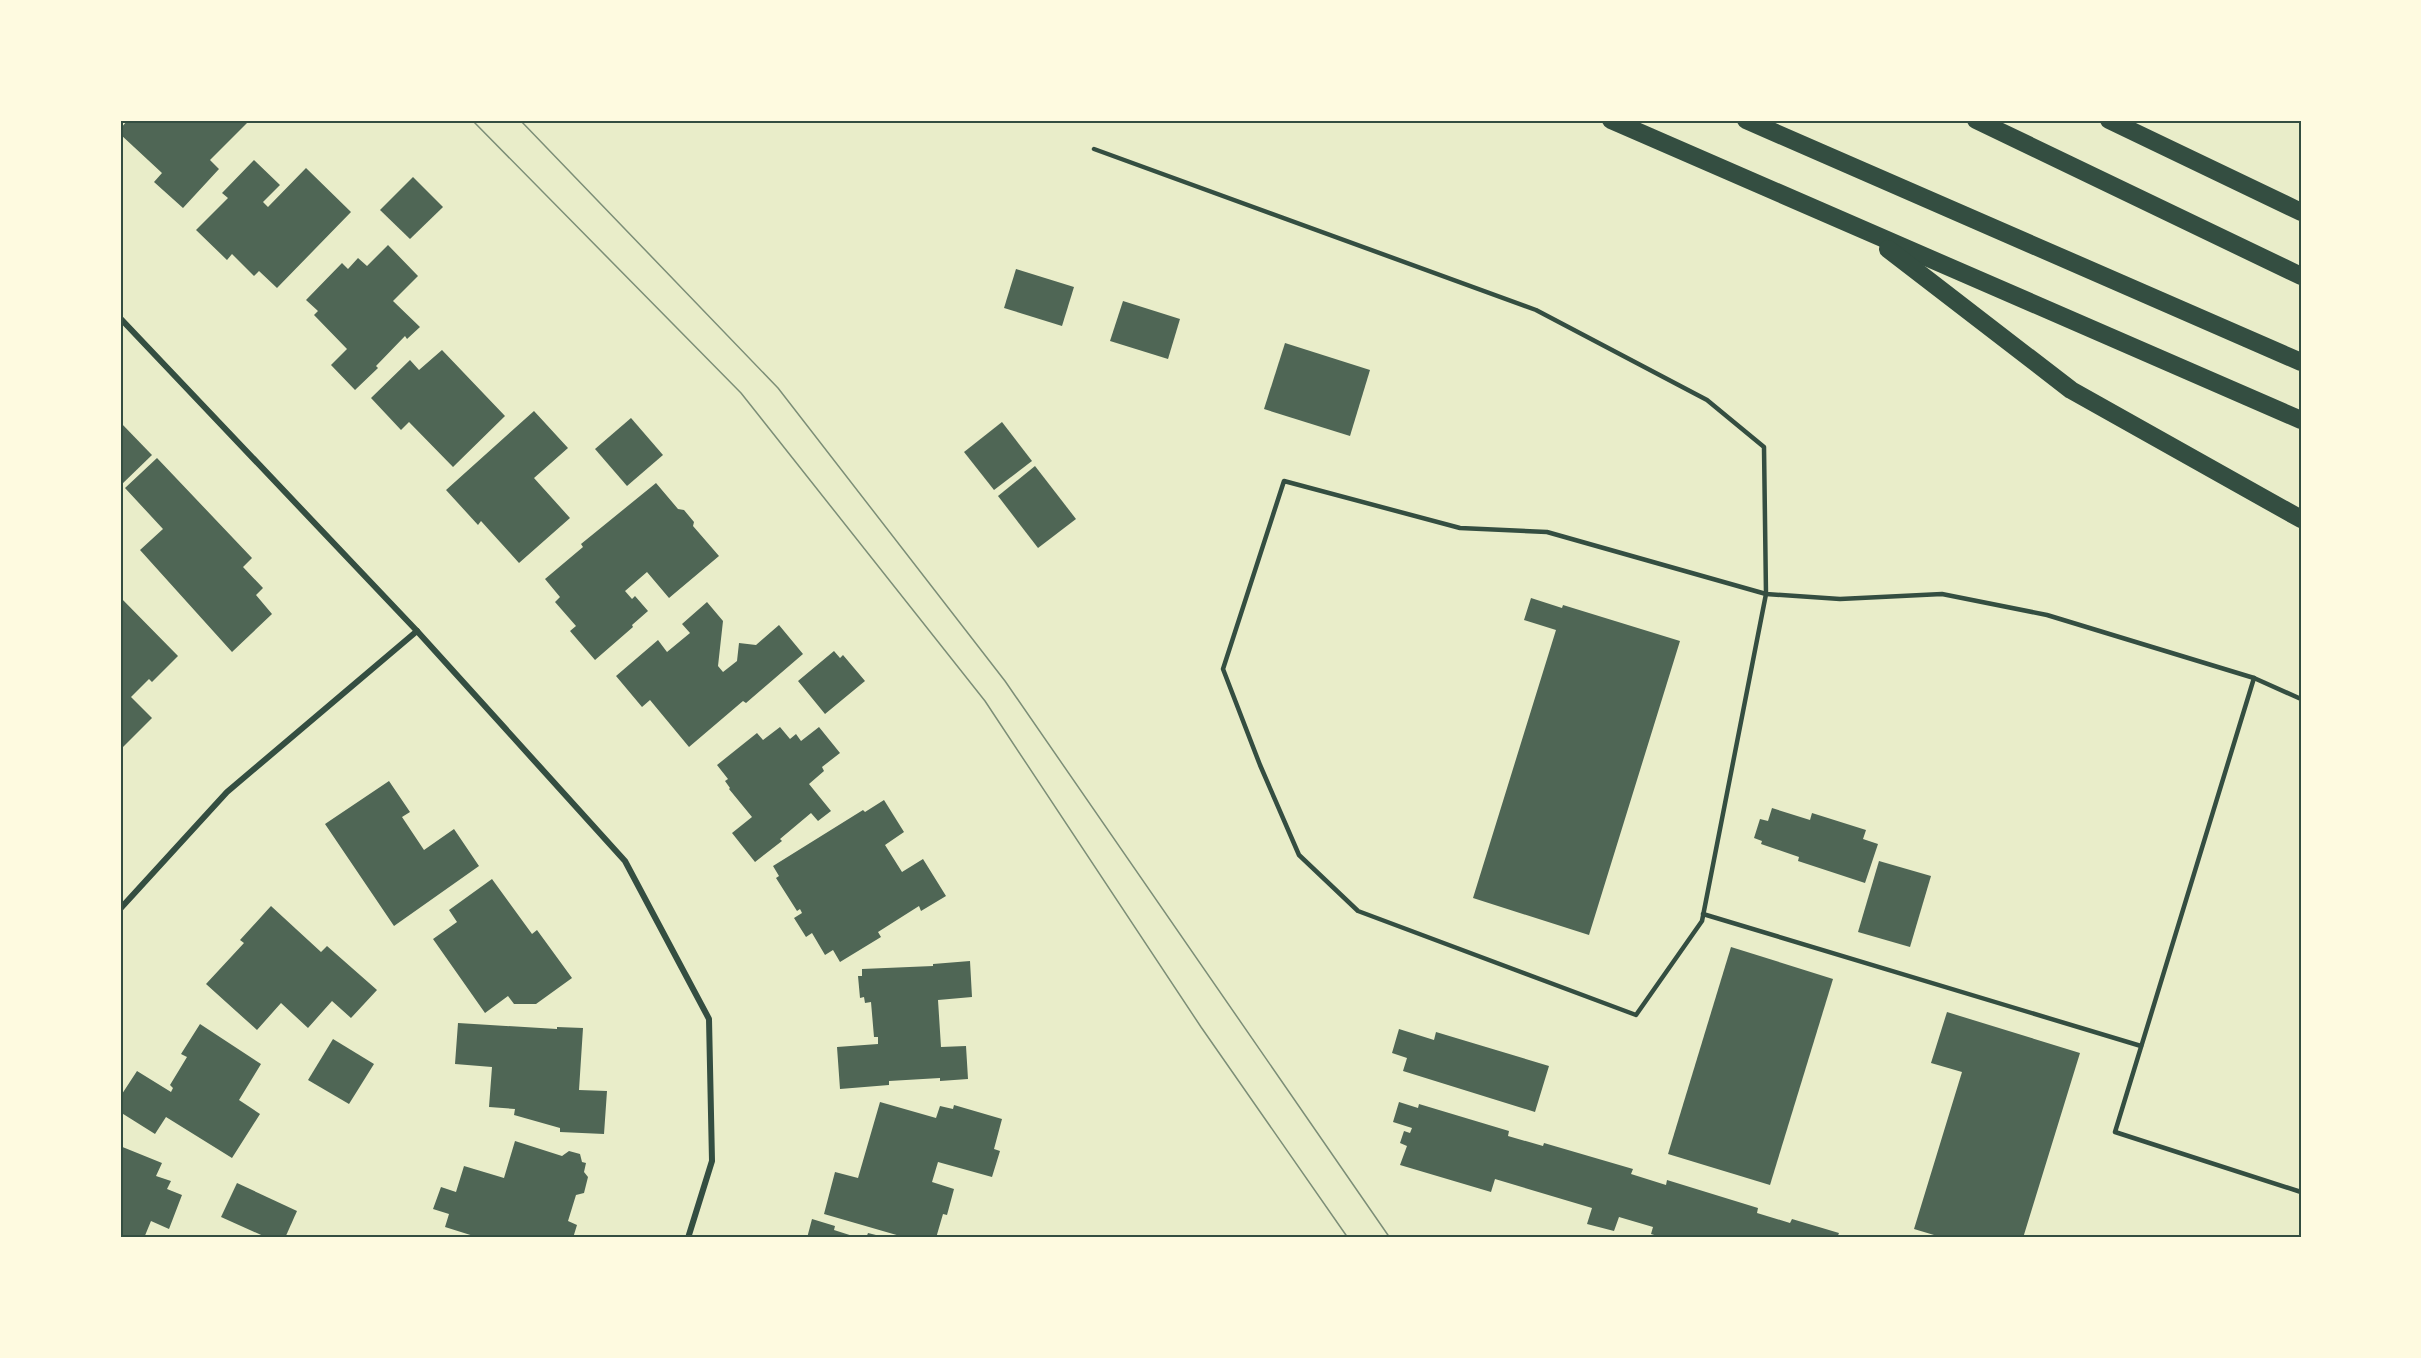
<svg xmlns="http://www.w3.org/2000/svg" width="2421" height="1358" font-family="Lora,serif">
<style>
.building{fill:#4f6655}
.lines{fill:none;stroke-linecap:round;stroke-linejoin:round}
.service{stroke:#344e41;stroke-width:4.5}
.minor{stroke:#344e41;stroke-width:6}
.motorway{stroke:#344e41;stroke-width:18}
.tram{stroke:#7c8e77;stroke-width:1.5}
.neatline{fill:none;stroke:#344e41;stroke-width:2}
</style>
<rect width="100%" height="100%" fill="#e9edc9"/>
<g class="building">
<polygon points="128,120 250,120 210,160 219,169 183,208 154,182 162,173 120,134 120,129"/>
<polygon points="254,160 280,185 263,202 268,207 306,168 351,212 277,288 259,271 254,276 232,254 227,260 196,230 228,198 222,193"/>
<polygon points="413,177 443,207 410,239 380,210"/>
<polygon points="388,245 418,276 393,301 420,327 407,339 405,336 376,366 378,368 355,390 331,365 347,349 314,315 318,311 306,300 342,263 348,269 358,258 367,266"/>
<polygon points="1016,269 1074,287 1062,326 1004,308"/>
<polygon points="1123,301 1180,319 1168,359 1110,341"/>
<polygon points="1285,343 1370,370 1350,436 1264,409"/>
<polygon points="442,350 505,416 453,467 409,422 401,430 371,398 410,360 419,370"/>
<polygon points="534,411 568,448 534,478 570,518 519,563 481,521 478,525 446,490"/>
<polygon points="631,418 663,455 627,486 595,449"/>
<polygon points="120,422 152,455 120,486"/>
<polygon points="1002,422 1032,461 994,490 964,452"/>
<polygon points="157,458 252,558 243,567 263,588 256,595 272,614 232,652 140,550 163,529 125,488"/>
<polygon points="1035,466 1076,519 1038,548 998,496"/>
<polygon points="656,483 678,509 684,510 694,522 693,526 719,556 669,598 647,572 625,591 632,599 635,596 648,611 632,625 633,627 595,660 570,631 576,626 555,602 560,597 545,579 583,547 581,544"/>
<polygon points="120,597 178,656 152,682 149,679 131,697 152,718 122,748"/>
<polygon points="1531,598 1562,608 1563,605 1680,641 1589,935 1473,898 1556,630 1524,620"/>
<polygon points="707,602 723,621 718,666 723,672 737,661 739,643 756,645 779,625 803,654 746,703 743,701 689,747 650,700 642,707 616,676 658,640 667,652 690,633 682,624"/>
<polygon points="834,651 840,658 843,655 865,681 825,714 798,681"/>
<polygon points="780,727 790,739 796,734 801,741 819,727 840,753 822,767 824,771 809,784 831,811 818,821 811,813 780,839 782,841 755,862 732,833 752,817 729,789 730,788 725,781 728,779 717,765 757,733 763,740"/>
<polygon points="389,781 410,812 402,817 424,850 454,829 479,866 394,926 325,824"/>
<polygon points="884,800 904,832 885,845 902,872 923,859 946,896 921,911 919,906 878,932 881,937 840,962 833,950 825,955 812,933 806,937 794,918 802,913 800,909 797,911 776,878 779,876 773,866 863,810 865,812"/>
<polygon points="1772,808 1810,820 1812,813 1866,830 1863,839 1878,844 1865,883 1798,861 1799,857 1761,844 1762,841 1754,838 1760,819 1768,821"/>
<polygon points="1879,861 1931,876 1910,947 1858,932"/>
<polygon points="492,879 532,934 537,930 572,978 536,1004 514,1004 508,996 485,1013 433,939 457,922 449,910"/>
<polygon points="271,906 321,952 327,946 377,990 351,1018 332,1001 308,1028 281,1003 257,1030 206,984 244,943 240,940"/>
<polygon points="1731,947 1833,979 1770,1185 1668,1154"/>
<polygon points="970,961 972,997 938,1000 941,1047 966,1046 968,1079 940,1081 940,1078 889,1081 889,1085 840,1089 837,1047 878,1044 878,1037 874,1037 871,1002 865,1003 864,997 860,998 858,976 862,976 862,969 933,966 933,964"/>
<polygon points="1947,1012 2080,1053 2023,1238 1944,1238 1914,1229 1962,1072 1931,1063"/>
<polygon points="458,1023 557,1029 557,1027 583,1028 579,1090 607,1091 604,1134 560,1132 560,1128 514,1115 515,1109 489,1107 492,1067 455,1064"/>
<polygon points="200,1024 261,1064 239,1100 260,1114 232,1158 166,1117 155,1134 120,1112 120,1097 137,1071 171,1092 173,1088 170,1085 187,1057 181,1054"/>
<polygon points="1399,1029 1434,1040 1436,1032 1549,1066 1535,1112 1403,1071 1407,1058 1392,1053"/>
<polygon points="333,1039 374,1064 349,1104 308,1080"/>
<polygon points="880,1102 936,1118 940,1106 953,1109 954,1105 1002,1119 994,1149 1000,1151 992,1177 938,1162 932,1182 954,1189 947,1215 943,1214 936,1238 907,1238 824,1214 835,1172 858,1178"/>
<polygon points="1399,1102 1418,1108 1419,1104 1509,1131 1508,1136 1543,1146 1544,1143 1633,1169 1631,1174 1666,1185 1667,1180 1758,1208 1757,1213 1790,1223 1792,1219 1839,1233 1837,1238 1664,1238 1651,1234 1653,1227 1619,1217 1614,1231 1587,1224 1592,1208 1495,1179 1491,1192 1400,1165 1407,1146 1400,1143 1404,1131 1410,1133 1412,1128 1393,1122"/>
<polygon points="515,1141 562,1156 569,1151 580,1154 582,1162 586,1163 584,1172 588,1177 584,1193 576,1195 568,1221 577,1225 573,1238 480,1238 445,1227 449,1214 433,1209 441,1187 456,1192 464,1166 504,1178"/>
<polygon points="120,1146 162,1163 156,1176 171,1181 167,1189 182,1195 169,1229 151,1221 144,1238 120,1238"/>
<polygon points="237,1183 297,1211 285,1238 268,1238 221,1217"/>
<polygon points="812,1219 835,1226 834,1230 859,1238 807,1238"/>
<polygon points="868,1233 880,1236 880,1238 866,1238"/>
</g>
<g class="lines">
<g class="service">
<polyline points="1094,149 1536,310 1707,400 1764,447 1766,594 1840,599 1942,594 2047,615 2254,678 2301,699"/>
<polygon points="1284,481 1460,528 1547,532 1766,594 1702,921 1636,1015 1358,911 1299,855 1260,765 1223,669"/>
<polyline points="2254,678 2115,1132 2301,1192"/>
<polyline points="1703,914 2141,1046"/>
</g>
<g class="minor">
<polyline points="120,318 417,631 625,861 709,1019 712,1161 688,1238"/>
<polyline points="120,909 227,792 417,631"/>
</g>
<g class="motorway">
<polyline points="1611,120 2301,420"/>
<polyline points="1746,120 2301,362"/>
<polyline points="1976,120 2301,276"/>
<polyline points="2109,120 2301,212"/>
<polyline points="1888,249 2071,390 2301,519"/>
</g>
<g class="tram">
<polyline points="472,120 741,393 985,701 1201,1027 1348,1238"/>
<polyline points="520,120 778,388 1005,681 1390,1238"/>
</g>
</g>
<rect width="2421" height="1358" fill="none" stroke="#fefae0" stroke-width="243"/>
<rect x="122" y="122" width="2178" height="1114" class="neatline"/>
</svg>
